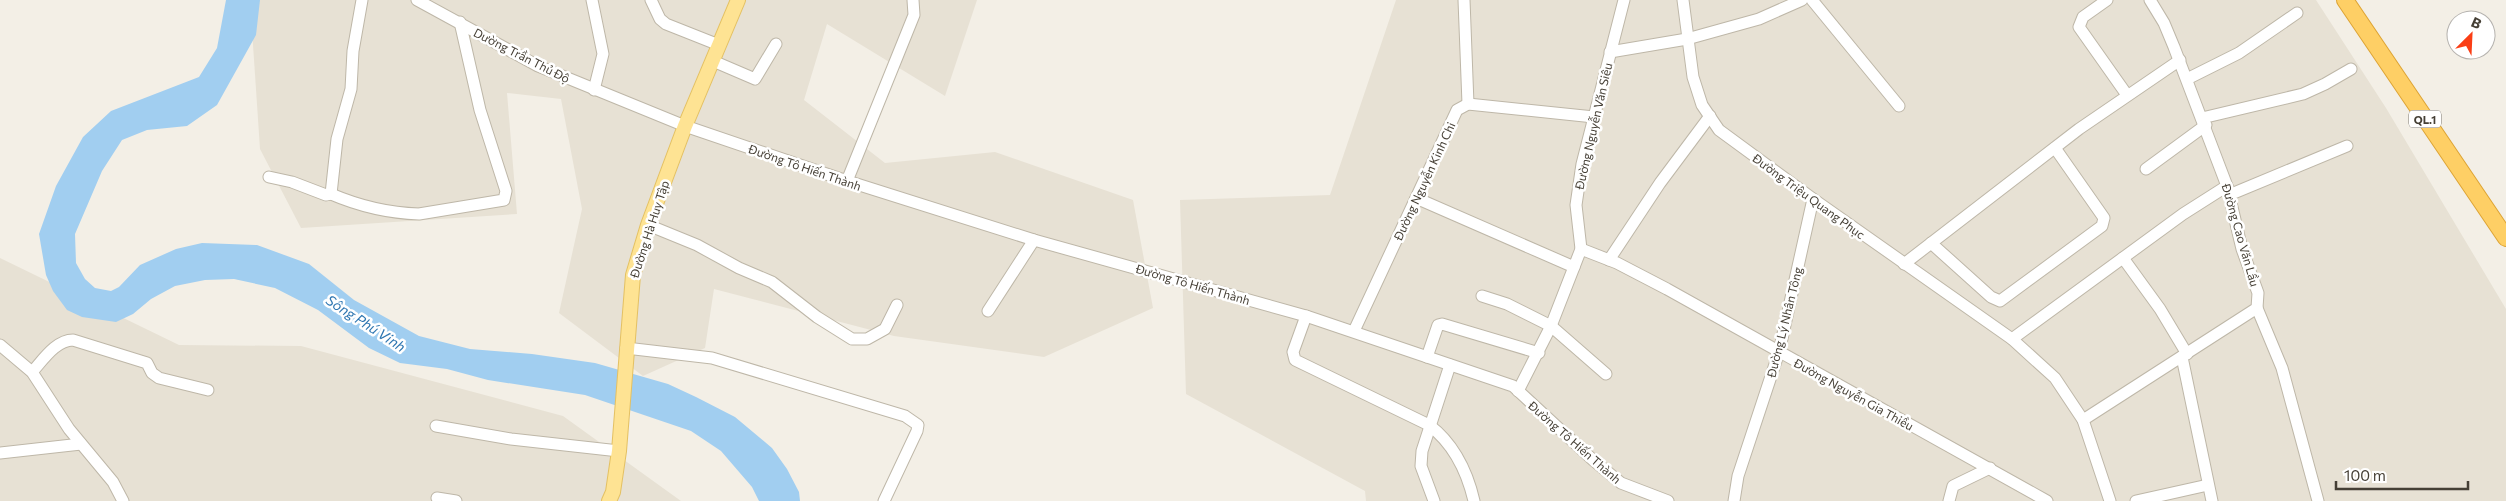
<svg xmlns="http://www.w3.org/2000/svg" width="2506" height="501" font-family="Commissioner,sans-serif">
<style>
.residential{fill:#e7e1d4}
.water{fill:#a1cef0}
.lines{fill:none;stroke-linecap:round;stroke-linejoin:round}
.minor-casing{stroke:#beb7a8;stroke-width:13}
.major-casing{stroke:#e4c163;stroke-width:16}
.highway-casing{stroke:#dda435;stroke-width:18}
.minor{stroke:#fff;stroke-width:11}
.major{stroke:#fee393;stroke-width:14}
.highway{stroke:#fecf65;stroke-width:16}
.labels{text-anchor:middle;dominant-baseline:central;stroke-width:5;stroke-linejoin:round;paint-order:stroke}
.shield{fill:#fff;stroke:#7d7972;stroke-width:1}
.shield-label{font-size:11px;font-weight:bold;fill:#453f35}
.street-label{font-size:12px;fill:#453f35;stroke:#fff}
.water-label{font-size:14px;font-style:italic;fill:#2e76b1;stroke:#fff}
</style>
<rect width="100%" height="100%" fill="#f3efe6"/>
<g class="residential">
<polygon points="250,0 977,0 945,96 827,24 804,100 885,163 995,152 1133,200 1153,308 1044,357 894,336 714,289 705,348 643,376 559,313 582,209 561,99 507,93 517,214 301,228 260,149"/>
<polygon points="1396,0 2316,0 2386,108 2506,309 2506,501 1366,501 1365,491 1186,394 1180,200 1330,195"/>
<polygon points="0,258 179,345 301,346 563,416 681,501 0,501"/>
</g>
<polygon class="water" points="226,0 260,0 256,35 217,105 187,126 147,130 122,140 102,171 75,234 76,263 85,279 95,288 111,291 119,287 140,265 176,249 202,243 257,245 309,264 354,300 419,336 470,349 532,354 595,363 668,384 696,397 735,417 772,448 787,469 799,492 800,501 759,501 752,487 721,451 691,431 585,395 488,380 447,369 400,363 369,348 318,310 275,288 234,279 205,280 175,286 151,299 133,314 116,322 82,317 67,310 53,291 46,275 39,234 56,186 83,137 111,111 199,77 217,48"/>
<g class="lines">
<g class="minor-casing">
<g id="minor">
<polyline points="417,0 538,66 685,126 847,181 1034,240 1306,316 1513,386 1593,460 1621,483 1668,501"/>
<polyline points="592,0 603,54 594,90"/>
<polyline points="651,0 660,19 666,24 719,45"/>
<polyline points="1464,0 1468,104"/>
<polyline points="1683,0 1693,77 1702,105 1719,130 1813,199 2012,339 2055,378 2083,420 2110,501"/>
<polyline points="1812,0 1899,106"/>
<polyline points="2107,0 2083,17 2079,27 2127,95"/>
<polyline points="1610,52 1687,39 1759,19 1802,0"/>
<polyline points="713,61 755,79 776,44"/>
<polyline points="2187,79 2239,53 2297,13"/>
<polyline points="2202,118 2303,94 2325,84 2351,69"/>
<polyline points="2146,169 2206,125"/>
<polyline points="269,177 292,182 326,195 331,194 337,139 351,89 353,51 362,0"/>
<polyline points="847,181 914,15 913,0"/>
<path d="M331 194C359 206 388 213 419 214L504 200 506 191 480 110 460 22"/>
<polyline points="2229,195 2347,146"/>
<polyline points="1416,198 1574,267"/>
<polyline points="648,225 697,245 739,268 772,282 817,317 852,339 867,339 885,329 897,305"/>
<polyline points="1931,243 1991,297 2000,301 2102,226 2104,218 2055,148"/>
<polyline points="1581,249 1617,263 1667,289 2047,501"/>
<polyline points="2123,258 2160,309 2187,354"/>
<polyline points="1609,260 1660,183 1710,116"/>
<polyline points="1904,264 2079,129 2180,60"/>
<polyline points="1482,296 1507,304 1551,326 1606,374"/>
<polyline points="2257,308 2282,368 2318,501"/>
<polyline points="988,311 1034,240"/>
<path d="M1306 316 1293 352 1295 360 1429 425C1454 444 1467 471 1474 501"/>
<polyline points="1354,331 1457,110 1468,104 1594,117"/>
<polyline points="2012,339 2183,214 2227,186"/>
<polyline points="0,345 32,372 69,429 113,482 123,501"/>
<polyline points="626,348 712,358 905,416 918,425 917,431 884,501"/>
<polyline points="1427,357 1438,325 1442,324 1539,353"/>
<polyline points="2182,357 2212,501"/>
<path d="M32 372C43 360 56 340 73 340L147 363 152 373 159 378 208 390"/>
<polyline points="1518,391 1551,326 1581,249 1576,205 1582,164 1624,0"/>
<polyline points="2083,420 2257,308 2258,293 2242,249 2227,186 2174,47 2164,23 2150,0"/>
<polyline points="436,426 511,439 619,451"/>
<polyline points="0,453 81,444"/>
<polyline points="437,498 456,501"/>
<polyline points="1434,501 1421,466 1422,451 1450,365"/>
<polyline points="1734,501 1738,476 1779,352 1813,199"/>
<polyline points="1949,501 1953,486 1990,468"/>
<polyline points="2136,501 2208,485"/>
</g>
</g>
<g class="major-casing">
<polyline id="major" points="609,501 613,492 619,451 633,275 648,225 685,126 738,0"/>
</g>
<g class="highway-casing">
<polyline id="highway" points="2345,0 2506,238"/>
</g>
<use href="#minor" class="minor"/>
<use href="#major" class="major"/>
<use href="#highway" class="highway"/>
</g>
<g class="labels">
<rect class="shield" x="2409" y="110.5" width="32" height="17" rx="4"/>
<g class="shield-label">
<text x="2425" y="119">QL.1</text>
</g>
<g class="street-label">
<text transform="translate(522 55) rotate(27)">Dường Trần Thủ Độ</text>
<text transform="translate(1593 126) rotate(-77)">Đường Nguyễn Văn Siêu</text>
<text transform="translate(805 167) rotate(19)">Đường Tô Hiến Thành</text>
<text transform="translate(1424 181) rotate(-65)">Đường Nguyễn Kinh Chi</text>
<text transform="translate(1809 196) rotate(36)">Đường Triệu Quang Phục</text>
<text transform="translate(649 229) rotate(-72)">Đường Hà Huy Tập</text>
<text transform="translate(2241 235) rotate(74)">Đường Cao Văn Lầu</text>
<text transform="translate(1193 284) rotate(16)">Đường Tô Hiến Thành</text>
<text transform="translate(1784 322) rotate(-76)">Đường Lý Nhân Tông</text>
<text transform="translate(1854 394) rotate(29)">Đường Nguyễn Gia Thiều</text>
<text transform="translate(1575 442) rotate(41)">Đường Tô Hiến Thành</text>
</g>
<g class="water-label">
<text transform="translate(366 323) rotate(33)">Sông Phú Vinh</text>
</g>
</g>
<g transform="translate(2471 35) rotate(24)"><circle r="24" fill="#ffffff" stroke="#b5b2ae"/>
<path d="M0-4L9 19L0 12L-9 19Z" fill="#fa3e15"/>
<text y="-8" font-size="14" font-weight="bold" text-anchor="middle" fill="#453f35">B</text>
</g>
<path d="M2336 481v8h132v-8" fill="none" stroke="#453f35" stroke-width="2.5"/>
<text x="2344" y="481" font-size="15" fill="#453f35" stroke="#ffffff" stroke-width="4" paint-order="stroke">100 m</text>
</svg>
